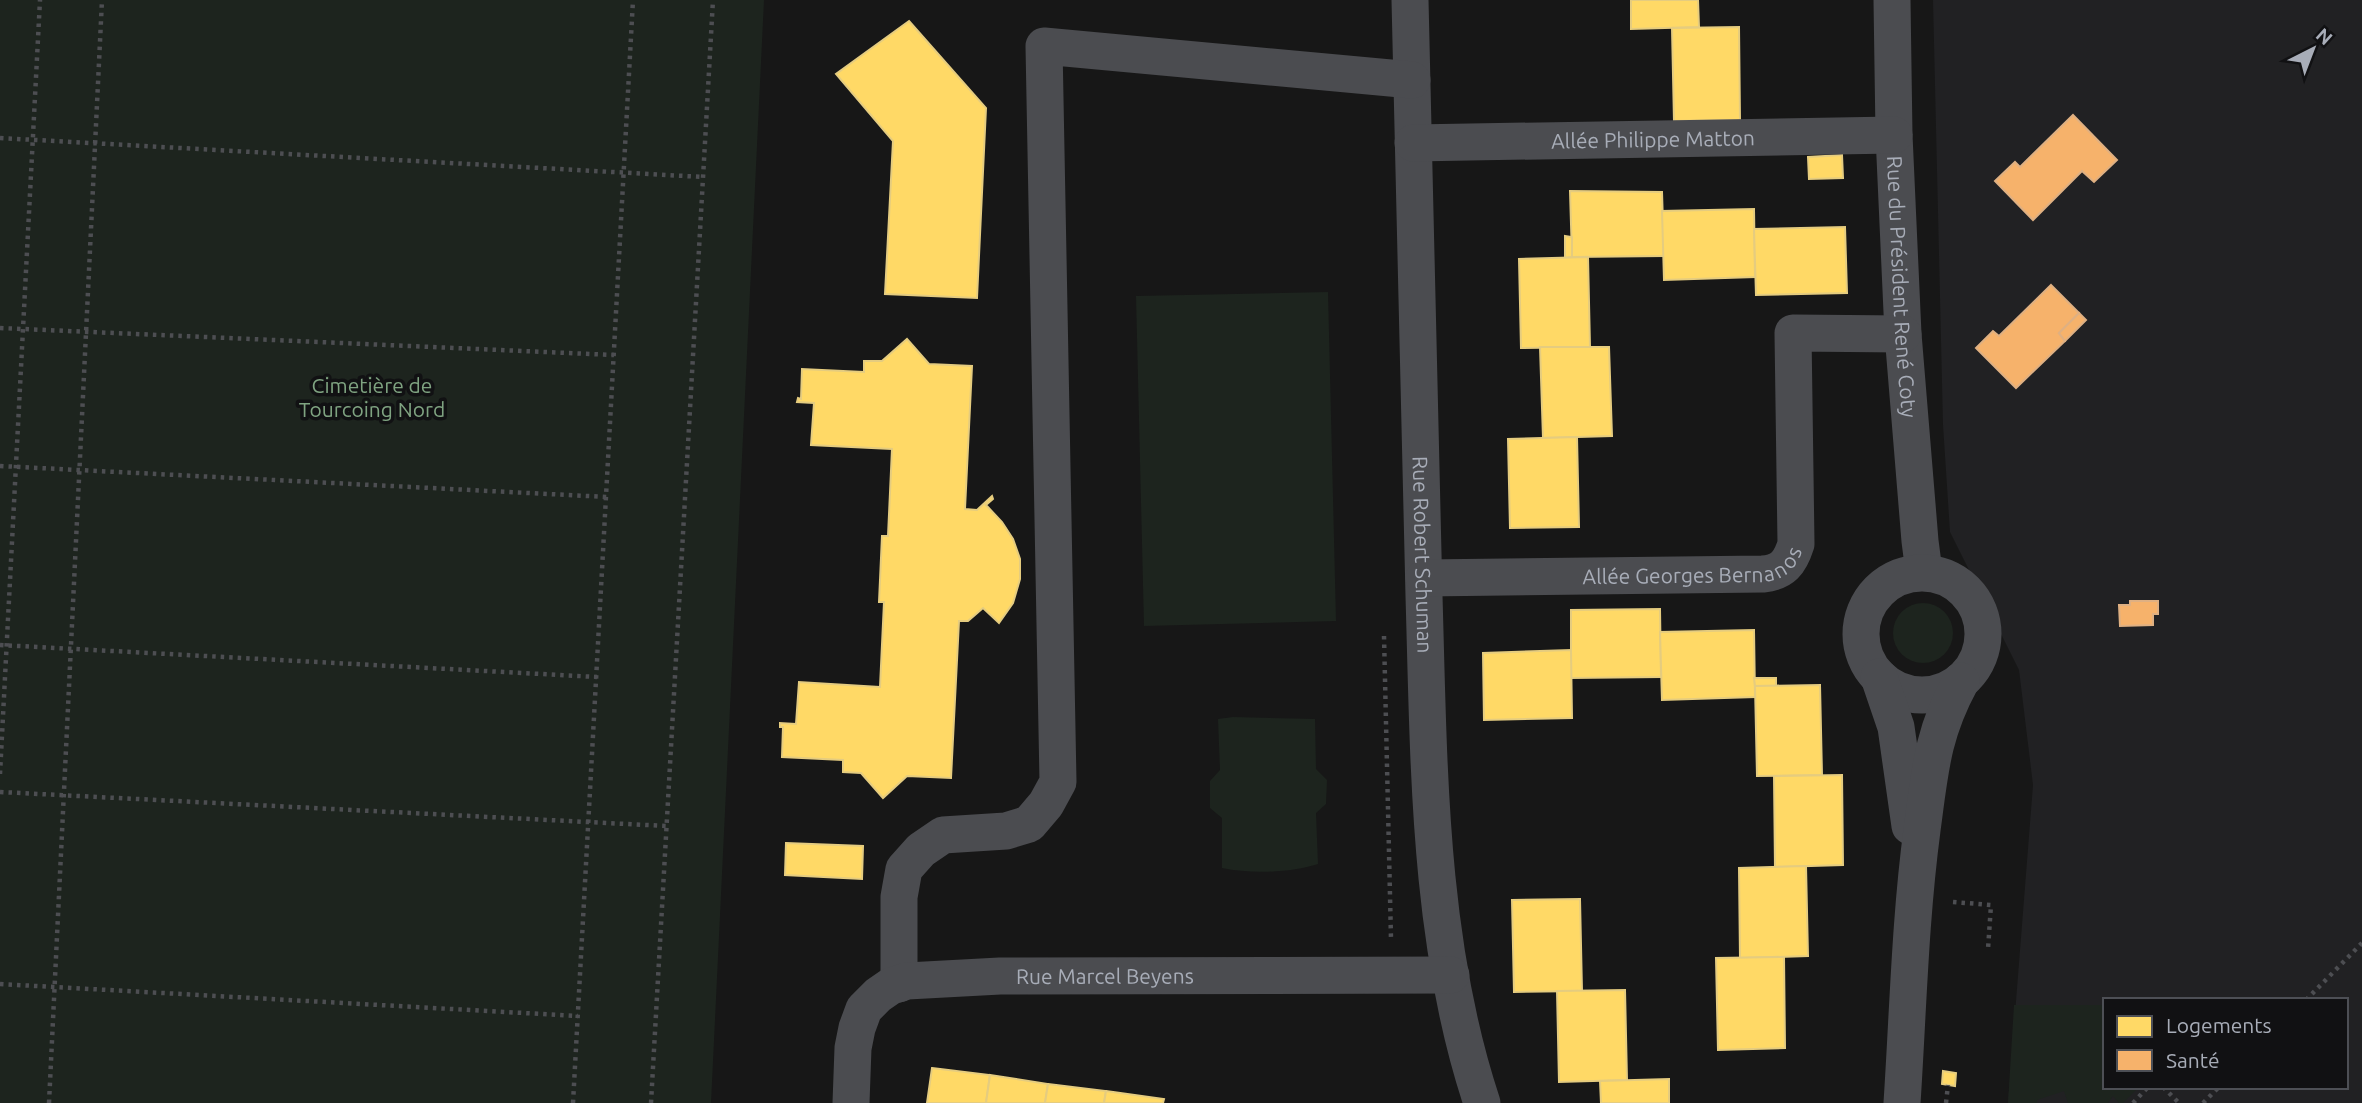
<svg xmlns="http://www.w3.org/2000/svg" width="2362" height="1103" font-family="Ubuntu,sans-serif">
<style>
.built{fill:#212123;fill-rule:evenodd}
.green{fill:#1d241e}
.homes{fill:#ffd966;stroke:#e5cc7f;stroke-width:2}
.health{fill:#f6b26b;stroke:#dfb082;stroke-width:2}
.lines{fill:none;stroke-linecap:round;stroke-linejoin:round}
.path{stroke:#4d4e52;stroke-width:4.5;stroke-dasharray:3.5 5;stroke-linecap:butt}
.minor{stroke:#4b4c50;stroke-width:37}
.labels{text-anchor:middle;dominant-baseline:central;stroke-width:7;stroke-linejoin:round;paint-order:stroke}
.street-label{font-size:21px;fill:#a8adb8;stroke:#111113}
.park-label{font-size:21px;fill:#7fa381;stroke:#111113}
</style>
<rect width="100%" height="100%" fill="#171717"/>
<path class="built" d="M1933 0H2362V1103H2008L2033 785 2019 670 1950 532 1943 425ZM2105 1000H2346V1087H2105Z"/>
<g class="green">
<polygon points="0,0 764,0 711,1103 0,1103"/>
<polygon points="1328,292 1336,621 1144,626 1136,296"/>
<circle cx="1923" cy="633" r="30"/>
<path d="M1233 717 1315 719 1316 769 1327 780 1326 804 1316 813 1318 864C1290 873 1251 874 1222 868V818L1210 808V781L1220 770 1218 719Z"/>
<polygon points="2014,1005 2105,1005 2105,1087 2139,1087 2123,1103 2119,1103 2113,1096 2108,1103 2068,1103 2064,1091 2037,1100 2037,1103 2008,1103"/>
</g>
<g class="homes">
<polygon points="1631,0 1698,0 1699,27 1631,29"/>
<polygon points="909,21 986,108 977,298 885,294 893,141 836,74"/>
<polygon points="1739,27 1740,120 1674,121 1672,28"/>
<polygon points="1842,155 1843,178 1809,179 1808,157"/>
<polygon points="1570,191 1662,192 1664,256 1572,257"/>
<polygon points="1754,209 1755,277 1664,280 1662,211"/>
<polygon points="1845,227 1847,293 1756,295 1754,229"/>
<polygon points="1565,236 1572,237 1572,257 1565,258"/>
<polygon points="1588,257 1590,347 1521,348 1519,259"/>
<polygon points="907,339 929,364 972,366 965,509 977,510 992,496 993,499 986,505 1002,522 1013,539 1020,559 1020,579 1013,603 999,623 983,608 968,621 959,621 951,778 907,776 883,798 861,773 843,772 843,760 782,757 783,727 780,727 780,723 796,724 799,682 880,687 884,602 879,602 882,536 888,536 892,449 811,445 814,403 797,402 798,398 801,399 802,369 864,372 864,361 882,361"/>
<polygon points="1540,347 1609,347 1612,436 1543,438"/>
<polygon points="1577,437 1579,527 1510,528 1508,439"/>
<polygon points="1660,609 1661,677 1571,678 1571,610"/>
<polygon points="1754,630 1755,697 1662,700 1660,632"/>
<polygon points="1571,650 1572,718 1484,720 1483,653"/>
<polygon points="1754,678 1776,678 1776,686 1755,686"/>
<polygon points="1820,685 1822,775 1757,776 1755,686"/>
<polygon points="1842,775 1843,865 1775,867 1774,776"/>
<polygon points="786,843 863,846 862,879 785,875"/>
<polygon points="1806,866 1808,956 1740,958 1739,868"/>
<polygon points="1580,899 1582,991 1514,992 1512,900"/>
<polygon points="1784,957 1785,1048 1718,1050 1716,958"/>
<polygon points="1625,990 1627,1080 1559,1082 1557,991"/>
<polygon points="932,1068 990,1075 986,1103 927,1103"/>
<polygon points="1943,1071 1956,1073 1955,1086 1942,1084"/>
<polygon points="990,1075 1048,1084 1045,1103 986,1103"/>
<polygon points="1669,1079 1669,1103 1601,1103 1600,1081"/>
<polygon points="1048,1084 1106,1091 1104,1103 1045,1103"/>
<polygon points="1106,1091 1164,1099 1163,1103 1104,1103"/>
</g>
<g class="health">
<polygon points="2073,115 2117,160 2094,182 2082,171 2033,220 1995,181 2015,162 2020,167"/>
<polygon points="2051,285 2079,313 2059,333 2065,341 2016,388 1976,348 1993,331 1999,336"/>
<polygon points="2079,313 2086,320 2065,341 2059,333"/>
<polygon points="2130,601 2158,601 2158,614 2153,614 2153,625 2120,626 2119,605 2130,605"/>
</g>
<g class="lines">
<g class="path">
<polyline points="0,138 703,177"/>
<polyline points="0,328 614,355"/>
<polyline points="0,466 607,497"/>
<polyline points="1384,636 1391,939"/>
<polyline points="0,645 597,677"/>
<polyline points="0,774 40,0"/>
<polyline points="0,792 666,826"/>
<polyline points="1953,902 1991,905 1988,949"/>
<polyline points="0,984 578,1016"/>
<polyline points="2306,1000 2362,943"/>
<polyline points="2163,1087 2179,1103"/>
<polyline points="49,1103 102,0"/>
<polyline points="573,1103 633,0"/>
<polyline points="651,1103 713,0"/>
<polyline points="1946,1103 1948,1085"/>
<polyline points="2133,1103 2148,1087"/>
<polyline points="2203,1103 2219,1087"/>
</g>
<g class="minor">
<path id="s1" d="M1410 0C1415 199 1419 397 1424 596 1429 764 1428 941 1482 1103"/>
<path id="s2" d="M1892 0 1894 135 1903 334 1920 541 1924 572"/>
<path id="s3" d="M1413 143 1894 135"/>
<circle cx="1922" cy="634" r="61"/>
<path id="s4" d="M1424 578 1763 574C1783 572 1790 563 1796 544L1793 333 1903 334"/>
<polyline points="1879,677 1896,727 1910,826"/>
<polyline points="899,984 899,897 904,869 921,850 943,835 1006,831 1029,824 1046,804 1058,782 1044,46 1412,80"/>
<path id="s5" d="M851 1103 853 1048 857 1028 864 1009 878 995 891 986 907 981 1000 976 1451 975"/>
<path d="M1902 1103C1908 1012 1910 920 1922 830 1930 771 1932 734 1961 681"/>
</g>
</g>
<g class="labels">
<g class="street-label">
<text stroke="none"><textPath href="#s3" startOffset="240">Allée Philippe Matton</textPath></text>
<text stroke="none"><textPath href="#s2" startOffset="287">Rue du Président René Coty</textPath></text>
<text stroke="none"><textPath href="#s1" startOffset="555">Rue Robert Schuman</textPath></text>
<text stroke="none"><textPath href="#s4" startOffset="271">Allée Georges Bernanos</textPath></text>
<text stroke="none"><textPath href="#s5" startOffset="346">Rue Marcel Beyens</textPath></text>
</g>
<g class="park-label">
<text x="372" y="385">Cimetière de<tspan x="372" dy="24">Tourcoing Nord</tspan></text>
</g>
</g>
<rect x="2103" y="998" width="245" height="91" fill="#111113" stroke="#4d4f55" stroke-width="2"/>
<rect x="2117" y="1016" width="35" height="21" fill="#ffd966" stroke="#4d4f55" stroke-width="2"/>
<text x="2166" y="1033" font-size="21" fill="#a8adb8">Logements</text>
<rect x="2117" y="1050" width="35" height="21" fill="#f6b26b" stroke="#4d4f55" stroke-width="2"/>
<text x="2166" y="1068" font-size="21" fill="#a8adb8">Santé</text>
<g transform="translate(2313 49) rotate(42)" stroke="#111113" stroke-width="5" paint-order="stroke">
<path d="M0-5L12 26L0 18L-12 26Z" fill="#a8adb8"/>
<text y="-10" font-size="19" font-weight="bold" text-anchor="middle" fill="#a8adb8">N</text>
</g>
</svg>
